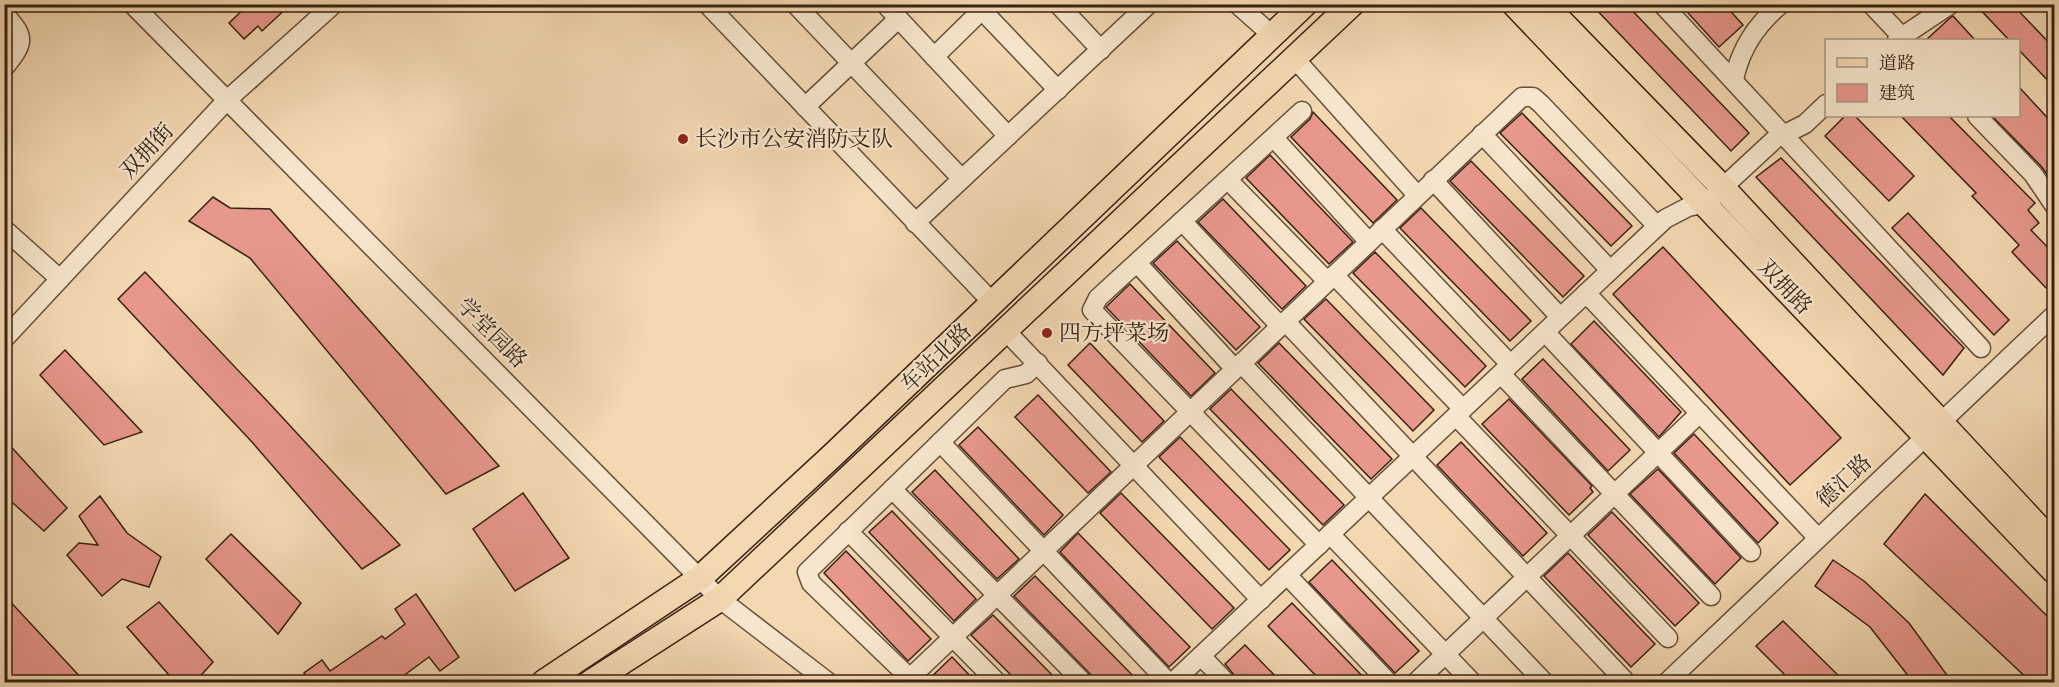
<svg xmlns="http://www.w3.org/2000/svg" width="2059" height="687" font-family="Alegreya,'Noto Serif SC',serif">
<style>
.building{fill:#e8978c;stroke:#372213;stroke-width:1.5}
.lines{fill:none;stroke-linecap:round;stroke-linejoin:round}
.minor-casing{stroke:#66503b;stroke-width:21}
.major-casing{stroke:#372213;stroke-width:27}
.minor{stroke:#f7e6cd;stroke-width:18}
.major{stroke:#f3d8b2;stroke-width:24}
.poi-dot{fill:#8f2418;stroke:#f7e6cd;stroke-width:2}
.labels{text-anchor:middle;dominant-baseline:central;stroke-width:4.5;stroke-linejoin:round;paint-order:stroke}
.poi-label{font-size:22px;fill:#372213;stroke:#f7e6cd;text-anchor:start}
.street-label{font-size:22px;fill:#372213;stroke:#f7e6cd}
</style>
<rect width="100%" height="100%" fill="#f3d8b2"/>
<filter id="stains"><feTurbulence type="fractalNoise" baseFrequency=".00333" numOctaves="4"/><feColorMatrix values="0 0 0 0 .2 0 0 0 0 .09 0 0 0 0 .02 0 0 0 .5 -.17"/></filter>
<radialGradient id="worn" r=".72"><stop offset=".6" stop-color="#630" stop-opacity="0"/><stop offset="1" stop-color="#630" stop-opacity=".3"/></radialGradient>
<g class="building">
<polygon points="249,4 291,4 262,31 258,26 244,39 229,23"/>
<polygon points="1591,4 1626,4 1749,133 1731,151"/>
<polygon points="1680,4 1724,4 1743,25 1719,47"/>
<polygon points="1975,4 2012,4 2055,49 2055,88 2019,50 2019,40 2009,40"/>
<polygon points="1953,16 1975,40 1926,40 1950,18"/>
<polygon points="2019,87 2055,126 2055,185 2041,166 1992,116 2019,116"/>
<polygon points="1313,112 1397,200 1373,223 1291,137 1310,119"/>
<polygon points="1522,113 1632,226 1611,246 1500,133"/>
<polygon points="1845,116 1855,116 1914,176 1889,201 1825,136"/>
<polygon points="1901,116 1949,116 2035,203 2028,210 2039,223 2031,230 2055,255 2055,280 2046,288 2012,252 2019,245 1972,196 1976,193"/>
<polygon points="1270,155 1353,242 1329,264 1246,178"/>
<polygon points="1781,158 1964,348 1943,375 1756,177"/>
<polygon points="1471,161 1584,276 1563,297 1450,181"/>
<polygon points="213,197 230,208 270,209 499,466 446,494 250,258 189,221"/>
<polygon points="1223,199 1306,286 1282,309 1198,222"/>
<polygon points="1421,208 1531,321 1510,341 1400,228"/>
<polygon points="1908,213 2009,320 1994,335 1892,228"/>
<polygon points="1177,241 1260,327 1236,350 1153,263"/>
<polygon points="1663,247 1841,438 1790,485 1613,294"/>
<polygon points="1375,252 1486,366 1465,387 1353,273"/>
<polygon points="145,272 270,404 400,545 362,569 252,442 118,299"/>
<polygon points="1130,284 1215,373 1191,396 1106,307"/>
<polygon points="1326,299 1434,410 1413,431 1304,319"/>
<polygon points="1594,321 1681,412 1659,437 1571,344"/>
<polygon points="1090,343 1164,421 1142,442 1068,365"/>
<polygon points="1279,343 1392,459 1371,479 1258,363"/>
<polygon points="65,350 142,432 104,445 40,375"/>
<polygon points="1543,359 1630,450 1608,471 1522,379"/>
<polygon points="1231,389 1344,505 1323,525 1210,409"/>
<polygon points="1038,395 1111,472 1088,493 1015,417"/>
<polygon points="1509,399 1592,486 1590,488 1593,492 1569,515 1482,424"/>
<polygon points="978,427 1063,515 1044,535 959,445"/>
<polygon points="1694,434 1778,523 1758,543 1674,453"/>
<polygon points="1180,437 1290,550 1269,570 1159,457"/>
<polygon points="4,439 67,508 44,531 4,495"/>
<polygon points="1461,442 1547,533 1523,556 1437,465"/>
<polygon points="1658,469 1741,558 1715,584 1630,494"/>
<polygon points="935,470 1019,559 997,579 912,492"/>
<polygon points="523,493 569,558 515,591 473,529"/>
<polygon points="1121,493 1234,608 1212,629 1100,513"/>
<polygon points="1925,494 2055,624 2055,682 2031,682 1884,544"/>
<polygon points="100,496 127,533 161,557 149,587 122,579 102,596 67,555 79,543 98,545 79,516"/>
<polygon points="892,511 976,599 954,621 869,532"/>
<polygon points="1612,512 1699,603 1675,626 1588,535"/>
<polygon points="1078,533 1190,647 1169,667 1060,552"/>
<polygon points="231,534 301,603 278,634 206,559"/>
<polygon points="846,551 931,639 908,661 824,573"/>
<polygon points="1568,553 1655,644 1631,667 1544,576"/>
<polygon points="1332,560 1419,651 1395,673 1309,582"/>
<polygon points="1833,560 1864,581 1909,623 1952,682 1913,682 1870,627 1815,586"/>
<polygon points="1035,576 1139,682 1098,682 1014,596"/>
<polygon points="416,594 459,657 440,671 429,657 395,682 311,682 304,673 322,660 330,671 382,636 385,639 405,624 395,609"/>
<polygon points="4,595 85,682 4,682"/>
<polygon points="159,602 213,662 195,682 175,682 127,627"/>
<polygon points="1292,603 1368,682 1322,682 1268,626"/>
<polygon points="993,615 1059,682 1018,682 971,635"/>
<polygon points="1783,621 1845,682 1792,682 1756,646"/>
<polygon points="1245,645 1281,682 1237,682 1234,675 1225,664"/>
<polygon points="952,657 976,682 926,682"/>
</g>
<g class="lines">
<g class="minor-casing">
<g id="minor">
<polyline points="132,4 720,599 828,682"/>
<polyline points="707,4 993,303"/>
<polyline points="795,4 962,179"/>
<polyline points="885,4 1008,136"/>
<polyline points="976,4 1058,90"/>
<polyline points="1058,4 1101,50"/>
<polyline points="1237,4 1272,35"/>
<polyline points="1662,4 1981,348"/>
<polyline points="1871,4 1905,40"/>
<path d="M4 14C27 38 24 43 4 68"/>
<polyline points="1897,40 1951,4"/>
<polyline points="934,57 988,4"/>
<polyline points="1296,60 1417,195"/>
<path d="M1734 79C1741 48 1756 25 1781 4"/>
<polyline points="805,107 898,19"/>
<polyline points="1302,111 1098,298 1092,310 1319,545"/>
<polyline points="1977,116 2033,174 2054,205"/>
<polyline points="1482,134 1610,270"/>
<polyline points="1274,138 1369,242"/>
<polyline points="1228,180 1327,281"/>
<polyline points="1433,180 1560,317"/>
<polyline points="1182,221 1280,326"/>
<polyline points="915,223 1149,4"/>
<polyline points="4,229 60,279"/>
<polyline points="1382,229 1510,364"/>
<polyline points="1137,263 1235,369"/>
<polyline points="1334,275 1463,409"/>
<polyline points="1586,293 1818,538"/>
<polyline points="1285,321 1626,682"/>
<polyline points="1005,330 1261,600"/>
<polyline points="1545,332 1751,552"/>
<polyline points="4,339 227,100 334,4"/>
<polyline points="1241,363 1544,682"/>
<polyline points="1501,374 1711,596"/>
<polyline points="1456,416 1668,638"/>
<polyline points="940,442 1168,682"/>
<polyline points="892,489 1083,682"/>
<polyline points="848,531 997,682"/>
<polyline points="1330,534 1472,682"/>
<polyline points="1287,575 1388,682"/>
<polyline points="1201,656 1226,682"/>
<polyline points="914,674 1522,97 1533,97 1541,104 1657,226"/>
<polyline points="914,682 811,583 807,572 1005,379 1026,374 1038,363"/>
<polyline points="1173,682 1665,219 1688,207 1706,203 1775,139 1805,124 1826,104"/>
<polyline points="1416,682 1700,413"/>
<polyline points="1667,682 2054,315"/>
</g>
</g>
<g class="major-casing">
<g id="major">
<polyline points="1514,4 2054,571"/>
<polyline points="1544,4 1722,187 2054,544"/>
<polyline points="544,682 700,578 832,456 1305,4"/>
<polyline points="591,682 720,599 1352,4"/>
</g>
</g>
<use href="#minor" class="minor"/>
<use href="#major" class="major"/>
</g>
<g class="poi-dot">
<circle cx="683" cy="139" r="6"/>
<circle cx="1047" cy="333" r="6"/>
</g>
<g class="labels">
<g class="poi-label">
<text x="695" y="139">长沙市公安消防支队</text>
<text x="1059" y="333">四方坪菜场</text>
</g>
<g class="street-label">
<text transform="translate(147 151) rotate(-47)">双拥街</text>
<text transform="translate(1785 287) rotate(46)">双拥路</text>
<text transform="translate(492 333) rotate(45)">学堂园路</text>
<text transform="translate(936 358) rotate(-44)">车站北路</text>
<text transform="translate(1844 481) rotate(-43)">德汇路</text>
</g>
</g>
<rect width="2059" height="687" fill="none" stroke="#f3d8b2" stroke-width="24"/>
<rect x="6" y="6" width="2047" height="675" fill="none" stroke="#372213" stroke-width="3"/>
<rect x="12" y="12" width="2035" height="663" fill="none" stroke="#372213" stroke-width="1.5"/>
<rect x="1825" y="39" width="195" height="78" fill="#f7e6cd" stroke="#aa9883" stroke-width="1.5"/>
<rect x="1837" y="58" width="30" height="9" fill="#f3d8b2" stroke="#aa9883" stroke-width="1.5"/>
<text x="1879" y="69" font-size="18" fill="#372213">道路</text>
<rect x="1837" y="84" width="30" height="18" fill="#e8978c" stroke="#aa9883" stroke-width="1.5"/>
<text x="1879" y="99" font-size="18" fill="#372213">建筑</text>
<rect width="100%" height="100%" filter="url(#stains)"/>
<rect width="100%" height="100%" fill="url(#worn)"/>
</svg>
